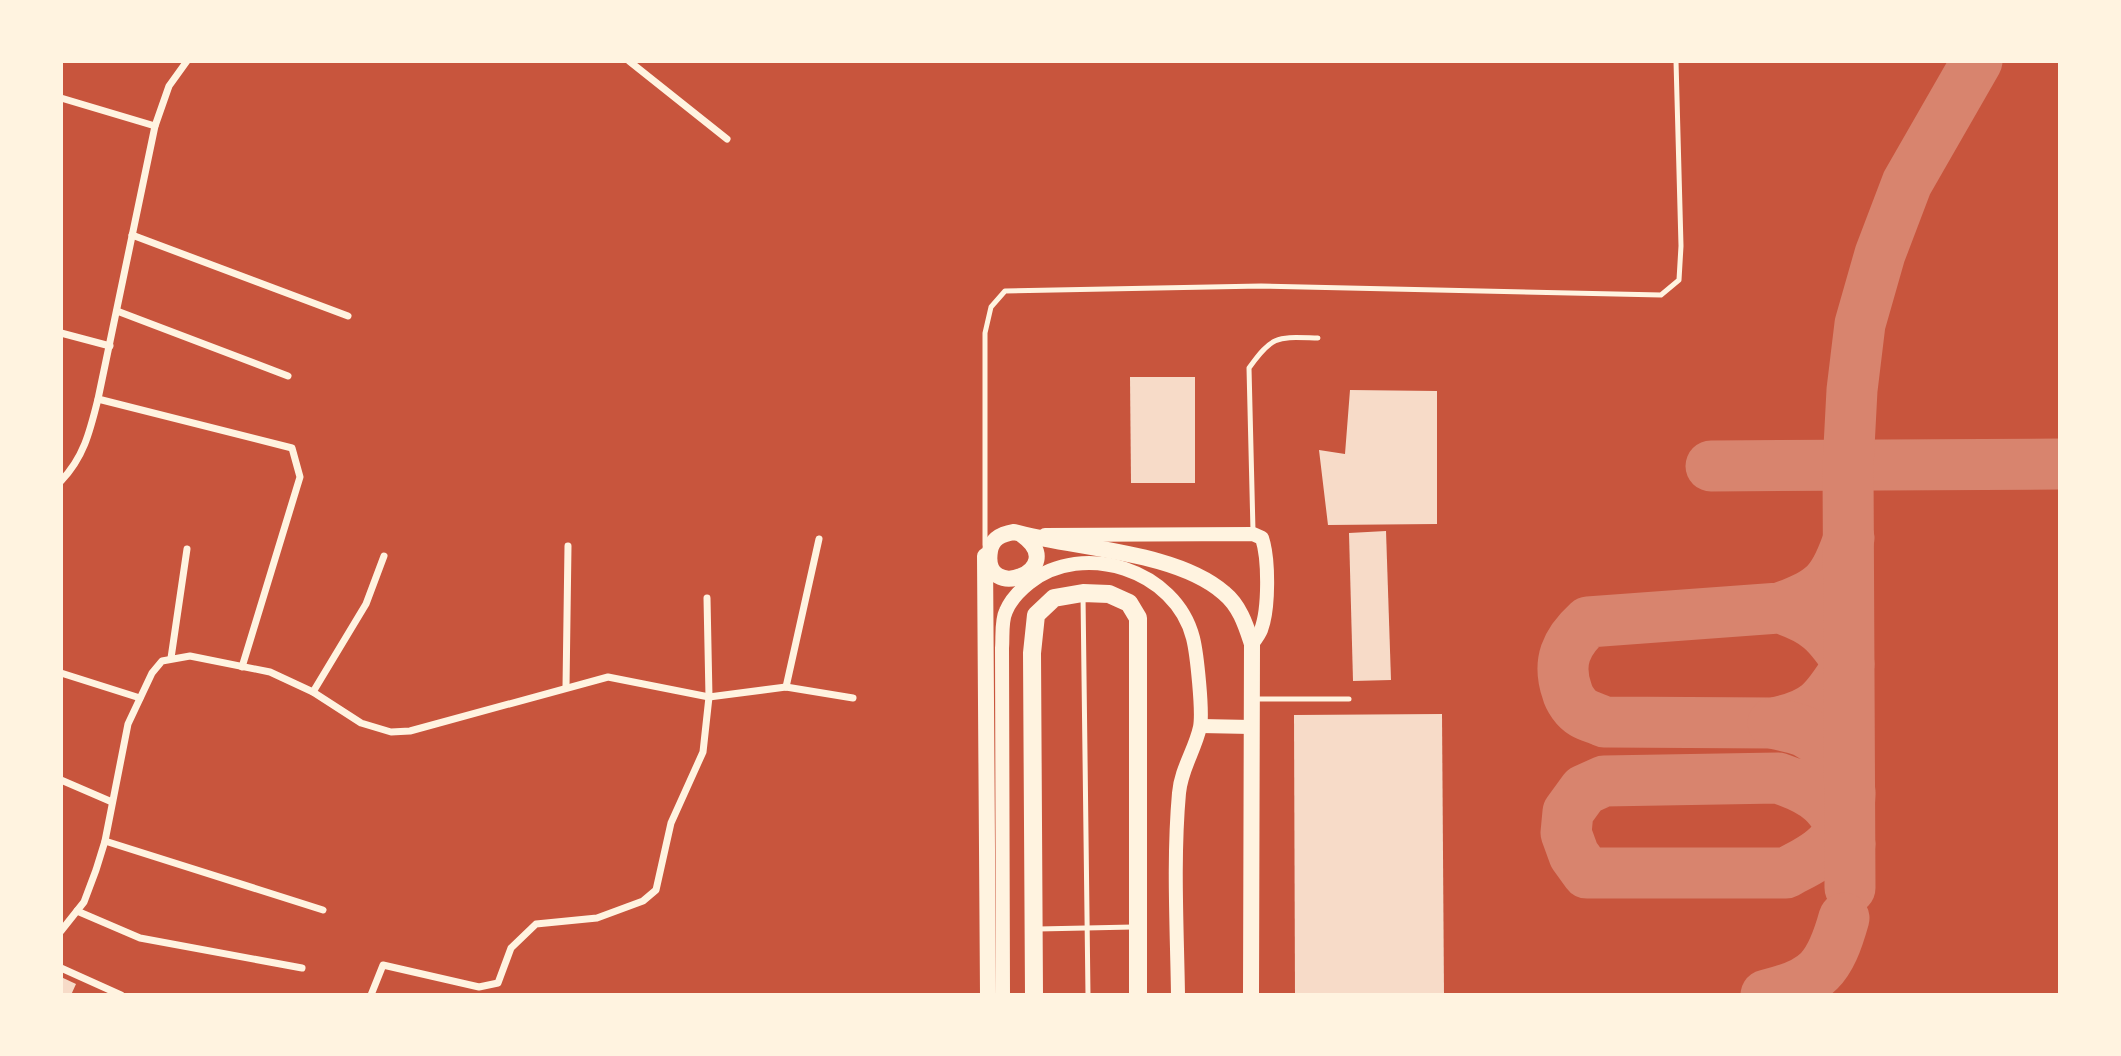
<svg xmlns="http://www.w3.org/2000/svg" width="2121" height="1056" font-family="'Open Sans',sans-serif">
<style>
.lines{fill:none;stroke-linecap:round;stroke-linejoin:round}
.taxiway{stroke:#d8846e;stroke-width:51}
.building{fill:#f7dbc8}
.service{stroke:#fff3e0;stroke-width:5}
.minor{stroke:#fff3e0;stroke-width:7}
.secondary{stroke:#fff3e0;stroke-width:14}
.primary{stroke:#fff3e0;stroke-width:16}
.trunk{stroke:#fff3e0;stroke-width:18}
</style>
<rect width="100%" height="100%" fill="#c8553d"/>
<g class="lines">
<g class="taxiway">
<polyline points="1711,466 2060,464"/>
<path d="M1780 608C1817 620 1828 632 1849 664 1826 700 1819 714 1773 723L1604 722C1598 719 1590 717 1583 713 1576 709 1569 699 1567 691 1557 662 1566 642 1588 622L1780 608C1825 592 1834 582 1849 538"/>
<path d="M1773 723C1783 726 1795 727 1805 732 1825 742 1848 768 1850 792 1851 807 1841 831 1831 843 1819 857 1802 864 1786 873H1587L1574 855 1566 833 1568 812 1584 790 1604 781 1778 778C1820 792 1832 804 1850 844"/>
<polyline points="1850,888 1848,466 1852,390 1860,324 1880,254 1907,183 1977,61"/>
<path d="M1766 995C1818 983 1830 968 1844 918"/>
</g>
</g>
<g class="building">
<polygon points="1130,377 1195,377 1195,483 1131,483"/>
<polygon points="1350,390 1437,391 1437,524 1328,525 1319,450 1345,454"/>
<polygon points="1386,531 1391,680 1353,681 1349,533"/>
<polygon points="1442,714 1444,995 1295,995 1294,715"/>
<polygon points="61,977 76,984 71,995 61,995"/>
</g>
<g class="lines">
<g class="service">
<path d="M1253 531 1249 368C1273 334 1278 337 1318 338"/>
<polyline points="985,545 985,333 991,307 1005,291 1261,286 1661,295 1679,280 1681,246 1676,61"/>
<polyline points="1083,595 1088,995"/>
<polyline points="1254,699 1349,699"/>
<polyline points="1038,929 1133,927"/>
</g>
<g class="minor">
<polyline points="629,61 727,139"/>
<polyline points="61,98 155,126"/>
<polyline points="132,235 348,316"/>
<polyline points="117,311 288,376"/>
<polyline points="61,333 110,346"/>
<polyline points="98,399 292,448 300,477 242,667"/>
<path d="M61 481C84 457 90 431 98 399L155 126 169 86 187 61"/>
<polyline points="171,658 187,549"/>
<polyline points="61,673 140,698"/>
<polyline points="566,687 568,546"/>
<polyline points="786,687 819,539"/>
<polyline points="313,692 366,604 384,556"/>
<polyline points="61,780 112,802"/>
<polyline points="105,841 323,910"/>
<polyline points="77,911 140,938 302,968"/>
<polyline points="61,931 84,902 96,870 105,841 128,724 152,673 162,661 190,656 270,672 313,692 361,723 391,732 410,731 608,677 709,697 786,687 853,698"/>
<polyline points="61,968 121,995"/>
<polyline points="371,995 383,965 479,987 498,983 511,948 536,924 597,918 643,901 656,890 671,823 703,752 709,697 707,598"/>
</g>
<g class="secondary">
<path d="M1045 535 1253 534 1262 538C1269 559 1269 609 1261 630 1259 635 1255 640 1252 644"/>
<polyline points="1201,726 1251,727"/>
<path d="M1003 995 1002 648C1003 637 1001 621 1006 611 1011 599 1019 591 1029 583 1083 540 1176 570 1193 638 1197 654 1203 712 1200 727 1195 750 1181 769 1179 793 1173 860 1177 928 1178 995"/>
</g>
<g class="primary">
<path d="M1022 535C1071 570 981 604 990 551 992 538 1002 534 1014 532 1076 549 1176 551 1224 593 1240 606 1246 626 1252 644L1251 995"/>
<polyline points="985,556 988,995"/>
</g>
<polyline class="trunk" points="1034,995 1032,653 1036,615 1054,598 1083,593 1109,594 1129,603 1138,618 1138,995"/>
</g>
<rect width="2121" height="1056" fill="none" stroke="#fff3e0" stroke-width="126"/>
</svg>
